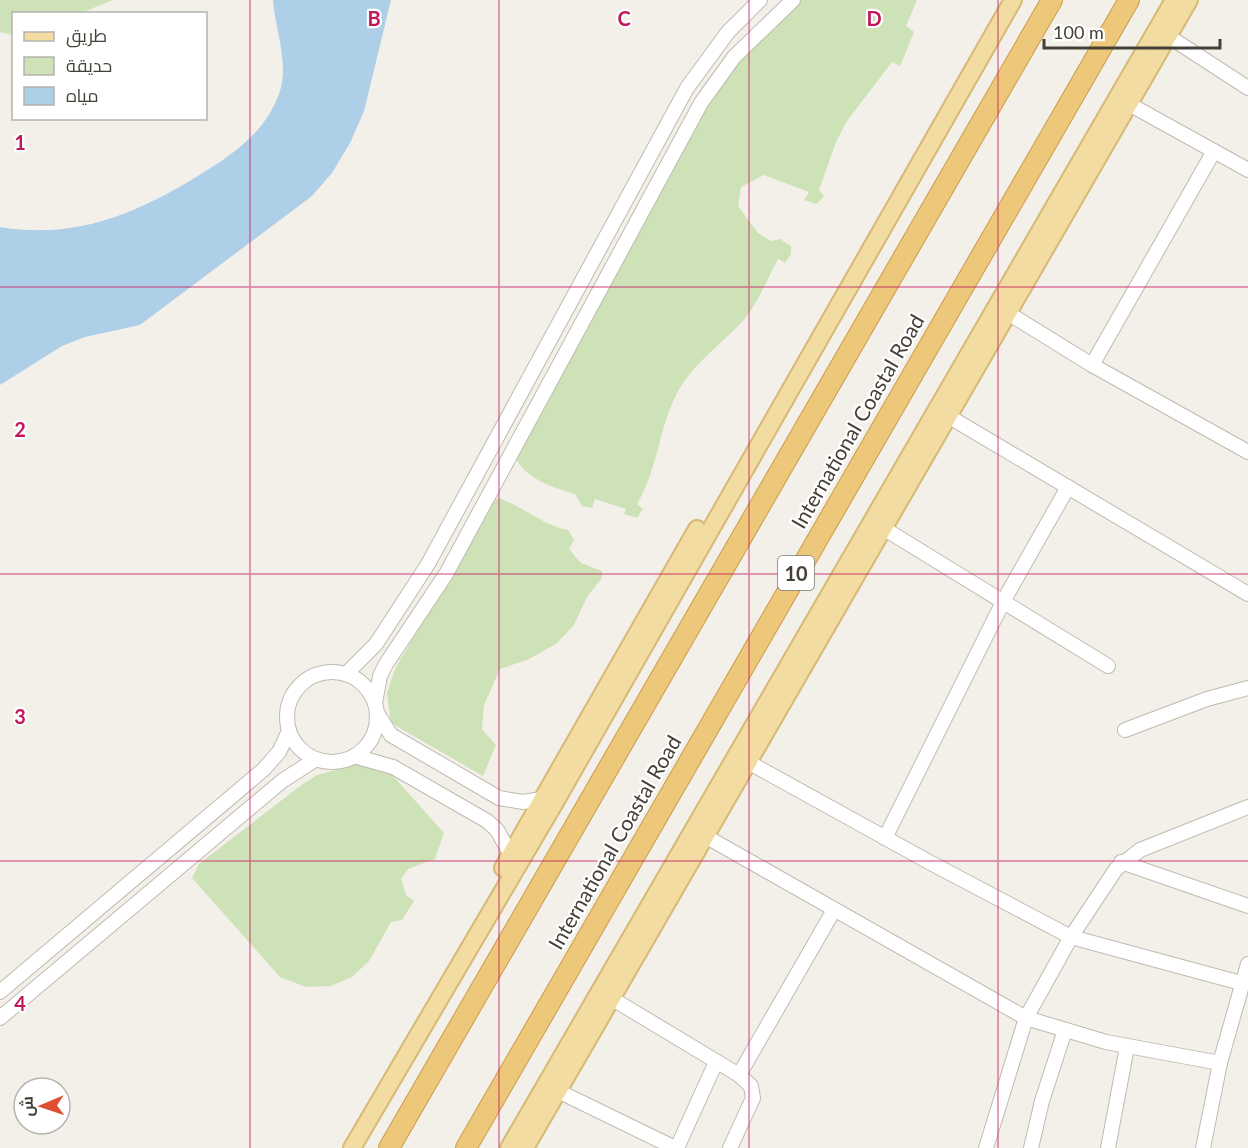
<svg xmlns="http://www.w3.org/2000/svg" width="1248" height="1148" font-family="Lato,Cairo,sans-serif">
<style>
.green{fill:#cee2b7}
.water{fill:#adcfe8}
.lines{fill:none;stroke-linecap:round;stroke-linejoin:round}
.minor-casing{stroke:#c0bab0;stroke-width:16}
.major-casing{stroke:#d6b974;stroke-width:20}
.highway-casing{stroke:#cb9c4b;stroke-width:22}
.minor{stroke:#fff;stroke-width:14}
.major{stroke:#f2dca2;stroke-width:16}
.highway{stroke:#edc77a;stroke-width:20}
.grid{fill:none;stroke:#c2185b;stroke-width:1.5;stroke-opacity:0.55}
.labels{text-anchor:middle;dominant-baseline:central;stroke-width:4.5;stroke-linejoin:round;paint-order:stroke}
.shield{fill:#fff;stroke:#7d7974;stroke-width:1.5}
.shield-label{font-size:20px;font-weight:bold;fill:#454038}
.street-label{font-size:21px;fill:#454038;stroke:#fff}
.grid-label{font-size:20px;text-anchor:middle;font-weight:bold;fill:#c2185b;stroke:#fff;stroke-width:4.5;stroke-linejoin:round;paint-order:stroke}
</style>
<rect width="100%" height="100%" fill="#f3f0e9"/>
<g class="green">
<polygon points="0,0 113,0 81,13 14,14 13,35 0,32"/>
<path d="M800 0H917L906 26 914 32 900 66 892 62 847 121 836 142 819 190 824 196 817 204 804 200 809 192 764 175 741 187 738 206 758 233 771 241 780 239 791 246V254L785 263 778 259C767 279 757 306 741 323 719 346 693 364 677 393 658 430 659 466 637 504L643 509 637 518 624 514 626 509 595 499 592 508 582 506 575 494C553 487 529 481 516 459L702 111 746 52Z"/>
<path d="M498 498C523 506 542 525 568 530L574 540 569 549 581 563 602 571V578L587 597 574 625 556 644 527 660 500 669 484 705 482 729 496 745 483 776 391 723 387 693 395 669 489 507Z"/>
<polygon points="361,763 385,767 444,833 435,859 408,869 401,879 406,895 414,901 402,920 391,922 369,961 352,977 331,986 306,987 280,977 192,878 199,864 300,786 317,775"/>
</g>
<path class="water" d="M273 0H391L364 111 350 143 332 173 312 196 140 325 85 337 62 346 0 385V227C77 240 138 213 201 174 235 153 265 132 279 94 290 65 275 30 273 0Z"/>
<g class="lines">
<g class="minor-casing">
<g id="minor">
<polyline points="1168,36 1248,88"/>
<polyline points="1129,104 1248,170"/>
<polyline points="1008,313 1092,365 1248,452"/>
<polyline points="1092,365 1214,151"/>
<polyline points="948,416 1248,594"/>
<polyline points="883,528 1108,666"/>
<circle cx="332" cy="717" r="45"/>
<polyline points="346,674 376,644 428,564 687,88 728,32 760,0"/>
<polyline points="375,703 380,676 386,664 446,574 701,103 734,57 793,0"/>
<polyline points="377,713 391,735 499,798 523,802 542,799"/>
<polyline points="1125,730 1207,699 1248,688"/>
<polyline points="354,756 393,767 487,821 497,830 511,855"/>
<polyline points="748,762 929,862 1071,937 1241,983"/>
<polyline points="705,836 1026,1018 1106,1042 1220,1063"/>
<polyline points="885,838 1004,600 1068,487"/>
<polyline points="1121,862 1248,906"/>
<polyline points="0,992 263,770 279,752 289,731"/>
<polyline points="611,998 739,1075 751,1086 753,1098 730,1148"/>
<polyline points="0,1018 282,781 316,759"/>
<polyline points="739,1075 834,910"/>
<polyline points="558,1091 675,1148"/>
<polyline points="677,1148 716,1062"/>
<polyline points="986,1148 1026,1018 1071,937 1116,869 1140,850 1248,807"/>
<polyline points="1031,1148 1042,1101 1065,1030"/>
<polyline points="1108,1148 1127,1047"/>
<polyline points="1203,1148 1220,1063 1248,964"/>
</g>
</g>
<g class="major-casing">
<g id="major">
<polyline points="503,868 697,529"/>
<polyline points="352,1148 554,804 1013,0"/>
<polyline points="509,1148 1174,0"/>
<polyline points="525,1148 1189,0"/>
</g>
</g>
<g class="highway-casing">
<g id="highway">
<polyline points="389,1148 1052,0"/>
<polyline points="466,1148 1129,0"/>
</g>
</g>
<use href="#minor" class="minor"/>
<use href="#major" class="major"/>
<use href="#highway" class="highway"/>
</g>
<path class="grid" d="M250 0V1148M499 0V1148M749 0V1148M998 0V1148M0 287H1248M0 574H1248M0 861H1248"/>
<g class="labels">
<rect class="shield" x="778" y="556" width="36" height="34" rx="4.5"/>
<g class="shield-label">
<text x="796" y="573">10</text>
</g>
<g class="street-label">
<text transform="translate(857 421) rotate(-60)">International Coastal Road</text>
<text transform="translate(614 842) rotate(-60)">International Coastal Road</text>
</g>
</g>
<g class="grid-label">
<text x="374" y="26">B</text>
<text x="624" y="26">C</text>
<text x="874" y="26">D</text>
<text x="20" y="150">1</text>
<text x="20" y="437">2</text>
<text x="20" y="724">3</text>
<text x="20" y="1011">4</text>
</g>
<rect x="12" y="12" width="195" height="108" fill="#ffffff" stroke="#b5b3af" stroke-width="1.5"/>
<rect x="24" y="32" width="30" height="9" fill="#f2dca2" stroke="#b5b3af" stroke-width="1.5"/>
<text x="66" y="42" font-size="18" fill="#454038">طريق</text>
<rect x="24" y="57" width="30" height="18" fill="#cee2b7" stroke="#b5b3af" stroke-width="1.5"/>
<text x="66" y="72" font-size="18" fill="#454038">حديقة</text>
<rect x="24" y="87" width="30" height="18" fill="#adcfe8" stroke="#b5b3af" stroke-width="1.5"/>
<text x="66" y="102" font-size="18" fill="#454038">مياه</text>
<g transform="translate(42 1106) rotate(268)"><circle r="28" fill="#ffffff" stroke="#b5b3af" stroke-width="1.5"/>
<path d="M0-4.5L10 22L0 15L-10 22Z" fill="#e04e32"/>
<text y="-9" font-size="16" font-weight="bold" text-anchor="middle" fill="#454038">ش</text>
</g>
<path d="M1044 39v9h176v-9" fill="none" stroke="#454038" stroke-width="3"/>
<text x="1053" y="39" font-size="18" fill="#454038" stroke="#ffffff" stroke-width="4.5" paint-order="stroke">100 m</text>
</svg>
